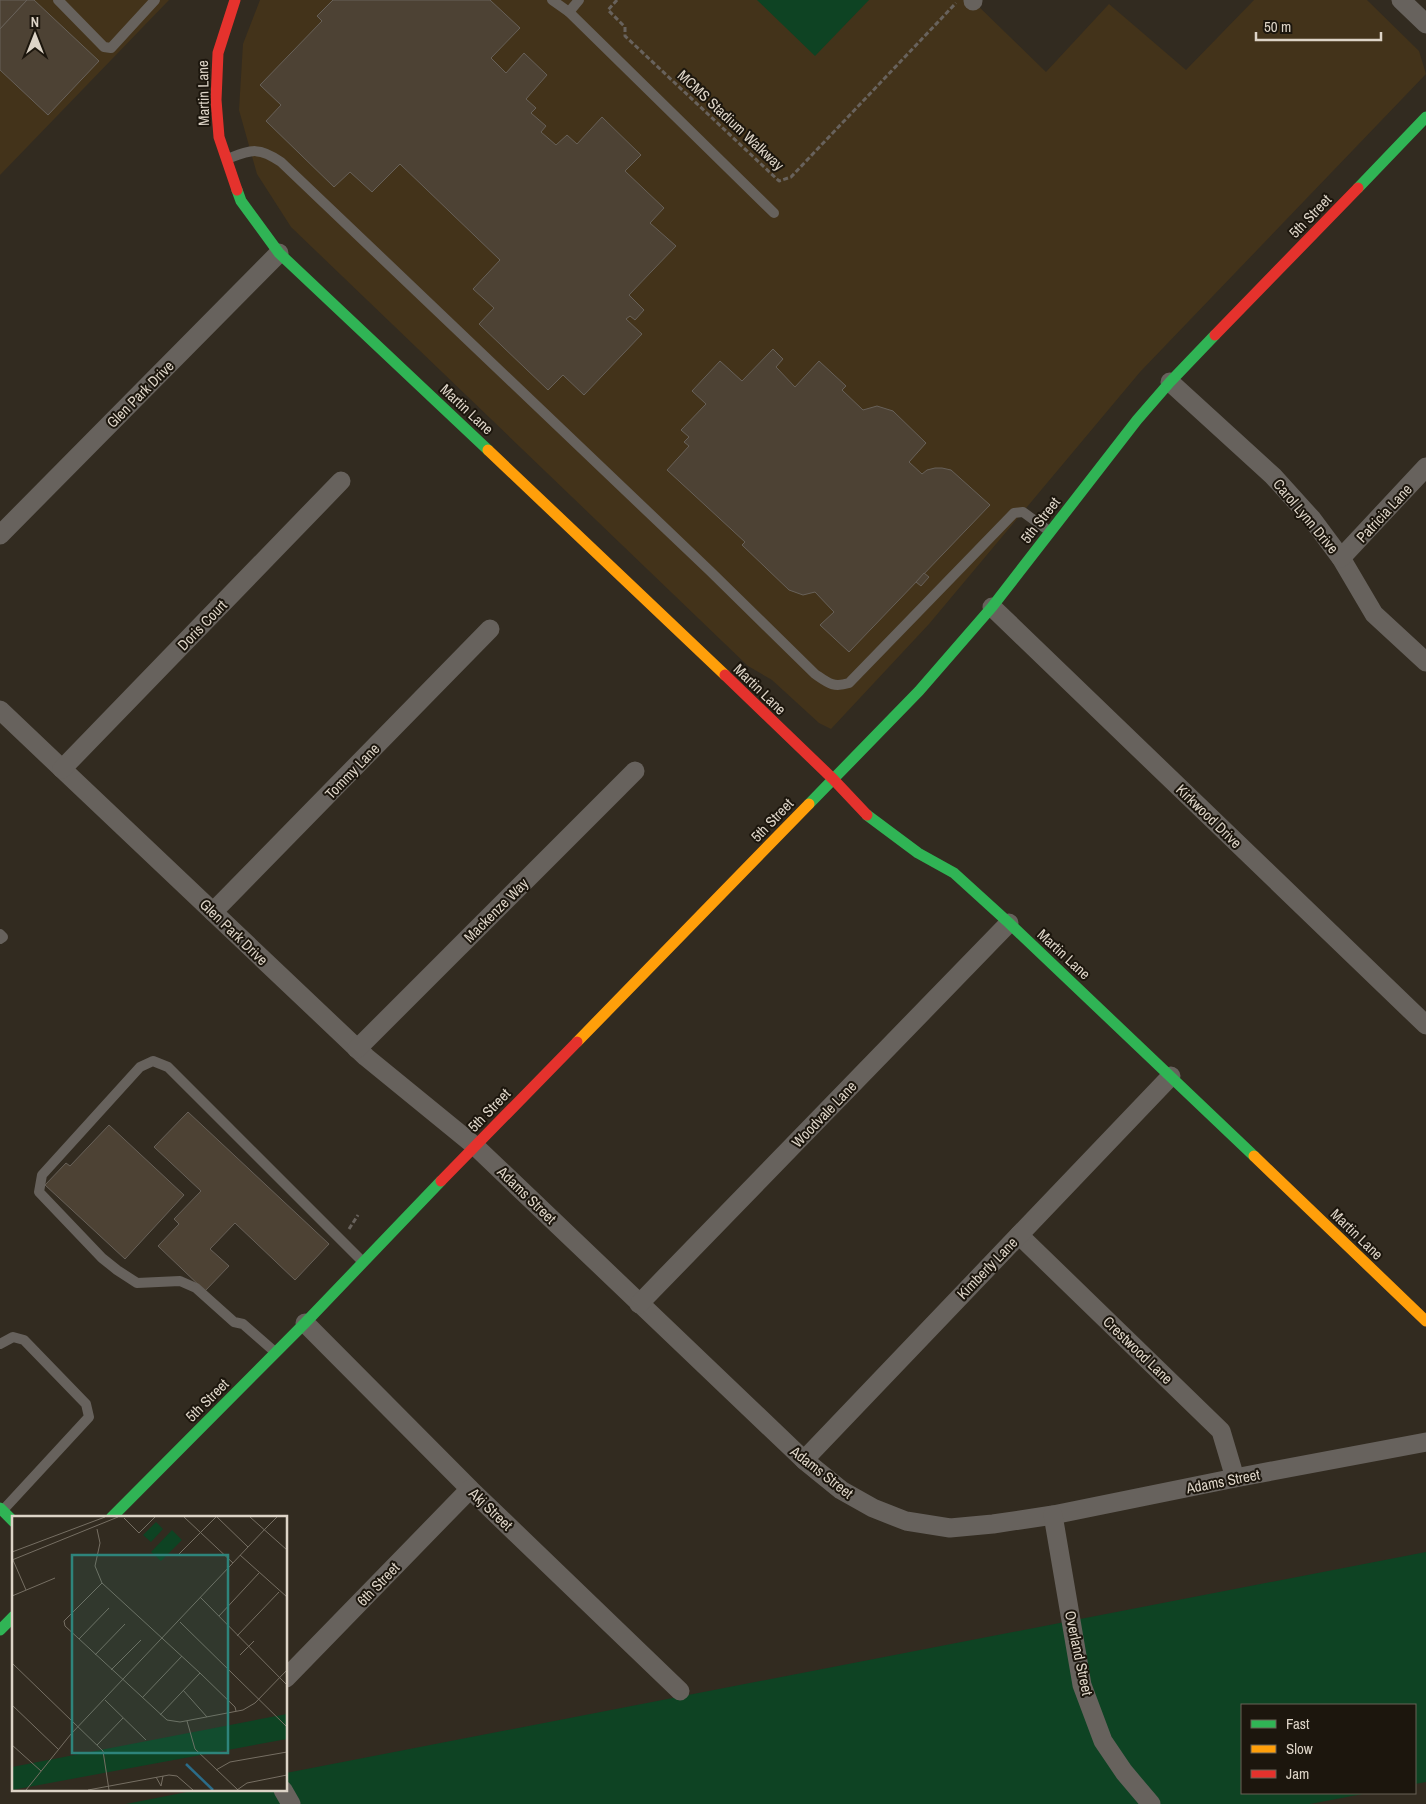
<svg xmlns="http://www.w3.org/2000/svg" width="1426" height="1804" font-family="'Archivo Narrow',sans-serif">
<style>
.built{fill:#43331a}
.green{fill:#0e4323}
.building{fill:#4d4234;stroke:#686159}
.lines{fill:none;stroke-linecap:round;stroke-linejoin:round}
.path{stroke:#68625c;stroke-width:3;stroke-dasharray:5 2.5;stroke-linecap:butt}
.lane{stroke:#67625d;stroke-width:10}
.street{stroke:#67625d;stroke-width:19}
.fast{stroke:#30b455;stroke-width:11}
.slow{stroke:#ff9f0a;stroke-width:11}
.jam{stroke:#e5322d;stroke-width:11}
.labels{text-anchor:middle;dominant-baseline:central;stroke-width:4;stroke-linejoin:round;paint-order:stroke}
.street-label{font-size:15px;fill:#ddd4c7;stroke:#1c160d}
.inset-river{fill:none;stroke:#2b6c89;stroke-width:2.5}
.inset-road{fill:none;stroke:#766f63;stroke-width:1}
.view{fill:#2e847b;fill-opacity:0.15;stroke:#2e847b;stroke-width:2.5}
.inset-edge{fill:none;stroke:#ddd4c7;stroke-width:2.5}
</style>
<rect width="100%" height="100%" fill="#322b20"/>
<g class="built">
<polygon points="0,0 169,0 0,175"/>
<polygon points="260,0 972,0 1046,72 1109,4 1186,70 1254,0 1367,0 1419,51 1426,74 1140,372 929,624 831,729 819,723 772,680 748,666 291,227 257,174 239,110 243,44"/>
</g>
<g class="green">
<polygon points="757,0 869,0 815,56"/>
<polygon points="1426,1552 1426,1782 1415,1784 1415,1705 1242,1705 1242,1793 1368,1793 1310,1804 126,1804 197,1790 286,1790 286,1773"/>
</g>
<g class="building">
<polygon points="0,0 27,0 0,29"/>
<polygon points="27,0 34,0 99,61 48,115 0,70 0,29"/>
<polygon points="333,0 490,0 520,28 491,58 506,73 524,53 547,75 526,99 536,108 531,113 546,126 541,132 556,145 567,135 577,144 602,117 641,155 625,171 664,208 650,223 676,246 629,295 644,310 635,320 630,316 626,319 642,334 584,395 563,375 548,390 479,324 494,308 473,289 500,260 400,164 372,192 350,172 334,187 266,121 281,105 260,85 322,21 317,16"/>
<polygon points="773,349 783,359 776,367 795,387 819,361 846,386 842,390 863,410 877,406 893,411 926,443 909,462 922,474 927,470 935,468 942,468 951,470 990,505 849,652 820,625 834,612 815,592 803,595 789,590 742,545 745,542 667,470 689,446 684,442 689,437 681,430 706,404 692,391 720,361 742,381"/>
<polygon points="924,573 929,577 921,586 916,582"/>
<polygon points="188,1112 329,1244 295,1280 235,1223 210,1249 229,1266 205,1291 158,1246 179,1224 174,1219 201,1191 154,1147"/>
<polygon points="109,1125 184,1195 125,1259 45,1185 66,1163 70,1166"/>
</g>
<g class="lines">
<g class="path">
<polyline points="617,0 608,10 625,27 625,36 779,181 791,177 956,3"/>
<polyline points="349,1229 358,1215"/>
</g>
<g class="lane">
<polyline points="58,0 104,47 111,48 155,0"/>
<polyline points="552,0 569,12"/>
<polyline points="579,0 569,12 774,213"/>
<path d="M227 159C251 150 258 146 281 162L710 571 815 674C828 683 833 688 849 683L1014 513 1023 512 1049 531"/>
<polyline points="0,934 3,937 0,939"/>
<polyline points="0,1344 13,1337 24,1340 86,1404 89,1417 3,1510"/>
<polyline points="275,1352 243,1324 234,1322 196,1288 180,1281 137,1283 117,1270 102,1258 39,1192 42,1175 140,1067 153,1061 168,1067 362,1261"/>
</g>
<g class="street">
<polyline points="1401,0 1426,24"/>
<polyline points="973,1 973,0"/>
<polyline points="1170,382 1273,476 1312,519 1341,558 1374,614 1426,662"/>
<polyline points="0,535 279,253"/>
<polyline points="1341,558 1426,467"/>
<polyline points="992,607 1426,1025"/>
<polyline points="0,710 366,1057 475,1146 804,1460 841,1490 873,1508 906,1521 950,1528 993,1524 1053,1515 1235,1478 1426,1442"/>
<polyline points="62,769 341,481"/>
<polyline points="213,912 490,629"/>
<polyline points="357,1049 635,771"/>
<polyline points="1019,1235 1221,1431 1235,1478"/>
<polyline points="639,1304 1009,923"/>
<polyline points="305,1323 470,1489 680,1691"/>
<polyline points="804,1460 1171,1076"/>
<polyline points="1053,1515 1082,1685 1103,1741 1124,1772 1151,1804"/>
<polyline points="286,1678 470,1489"/>
<polyline points="283,1790 291,1804"/>
</g>
<g class="fast">
<polyline points="1358,188 1426,117"/>
<polyline points="237,190 241,201 279,253 488,450"/>
<polyline points="809,804 919,691 992,607 1137,420 1170,382 1215,335"/>
<polyline points="867,815 918,853 954,873 1009,923 1254,1156"/>
<polyline points="0,1508 14,1522"/>
<polyline points="111,1518 305,1323 441,1181"/>
<polyline points="0,1630 14,1616"/>
</g>
<g class="slow">
<polyline points="488,450 725,675"/>
<polyline points="577,1042 809,804"/>
<polyline points="1254,1156 1426,1321"/>
</g>
<g class="jam">
<polyline points="235,0 218,53 216,100 219,137 237,190"/>
<polyline points="1215,335 1358,188"/>
<polyline points="725,675 833,779 867,815"/>
<polyline points="441,1181 577,1042"/>
</g>
</g>
<g class="labels">
<g class="street-label">
<text transform="translate(203 93) rotate(-91)">Martin Lane</text>
<text transform="translate(731 120) rotate(43)">MCMS Stadium Walkway</text>
<text transform="translate(1310 216) rotate(-46)">5th Street</text>
<text transform="translate(140 394) rotate(-45)">Glen Park Drive</text>
<text transform="translate(467 409) rotate(43)">Martin Lane</text>
<text transform="translate(1384 513) rotate(-47)">Patricia Lane</text>
<text transform="translate(1306 516) rotate(50)">Carol Lynn Drive</text>
<text transform="translate(1040 520) rotate(-52)">5th Street</text>
<text transform="translate(202 625) rotate(-46)">Doris Court</text>
<text transform="translate(760 689) rotate(44)">Martin Lane</text>
<text transform="translate(352 771) rotate(-46)">Tommy Lane</text>
<text transform="translate(1209 816) rotate(44)">Kirkwood Drive</text>
<text transform="translate(772 820) rotate(-46)">5th Street</text>
<text transform="translate(496 910) rotate(-45)">Mackenze Way</text>
<text transform="translate(234 932) rotate(44)">Glen Park Drive</text>
<text transform="translate(1064 954) rotate(43)">Martin Lane</text>
<text transform="translate(489 1110) rotate(-46)">5th Street</text>
<text transform="translate(824 1114) rotate(-46)">Woodvale Lane</text>
<text transform="translate(527 1195) rotate(44)">Adams Street</text>
<text transform="translate(1357 1234) rotate(44)">Martin Lane</text>
<text transform="translate(987 1268) rotate(-46)">Kimberly Lane</text>
<text transform="translate(1138 1350) rotate(44)">Crestwood Lane</text>
<text transform="translate(207 1400) rotate(-45)">5th Street</text>
<text transform="translate(822 1472) rotate(38)">Adams Street</text>
<text transform="translate(1223 1481) rotate(-11)">Adams Street</text>
<text transform="translate(491 1509) rotate(44)">Akj Street</text>
<text transform="translate(378 1584) rotate(-46)">6th Street</text>
<text transform="translate(1079 1653) rotate(78)">Overland Street</text>
</g>
</g>
<g transform="translate(12 1516)">
<rect width="275" height="275" fill="#322b20"/>
<path d="M144 6 151 13 139 26 131 19ZM160 14 170 24 149 45 139 36ZM275 198V223L0 274V251Z" fill="#0e4323"/>
<path class="inset-river" d="M174 248 201 274"/>
<path class="inset-road" d="M172 1 221 47M205 1 236 31M238 1 275 34M112 2 127 17 143 1M254 12 265 1M85 13 88 27 83 50 90 67 188 157 223 191 224 195M0 36 93 1M166 39 204 1M228 39 275 81M0 44 106 1M1 44 14 74M90 67 52 105 53 110 155 204 168 206 231 194 243 187 275 154M0 80 43 62M188 81 275 169M207 100 247 57M168 106 275 211M225 120 267 76M67 123 97 92M83 139 113 108M228 139 242 125M0 147 91 235 97 274M99 154 129 124M171 174 195 201M130 182 170 140M93 184 134 224M0 189 46 233M148 199 188 157M175 205 183 233 226 274M0 229 29 255M85 229 111 202M204 254 218 246 275 236M144 261 149 270 151 260M14 274 59 218 254 12M76 274 157 259 165 260 181 274M225 274 235 267 275 259"/>
<path class="view" d="M60 39H216V237H60Z"/>
<rect width="275" height="275" class="inset-edge"/>
</g>
<rect x="1241" y="1704" width="175" height="90" fill="#1c160d" stroke="#696257"/>
<rect x="1251" y="1720" width="25" height="8" fill="#30b455" stroke="#696257"/>
<text x="1286" y="1729" font-size="15" fill="#ddd4c7">Fast</text>
<rect x="1251" y="1745" width="25" height="8" fill="#ff9f0a" stroke="#696257"/>
<text x="1286" y="1754" font-size="15" fill="#ddd4c7">Slow</text>
<rect x="1251" y="1770" width="25" height="8" fill="#e5322d" stroke="#696257"/>
<text x="1286" y="1779" font-size="15" fill="#ddd4c7">Jam</text>
<g transform="translate(35 35)" stroke="#1c160d" stroke-width="4" paint-order="stroke">
<path d="M0-4L9 19L0 12L-9 19Z" fill="#ddd4c7"/>
<text y="-8" font-size="14" font-weight="bold" text-anchor="middle" fill="#ddd4c7">N</text>
</g>
<path d="M1256 32v8h125v-8" fill="none" stroke="#ddd4c7" stroke-width="2.5"/>
<text x="1264" y="32" font-size="15" fill="#ddd4c7" stroke="#1c160d" stroke-width="4" paint-order="stroke">50 m</text>
</svg>
